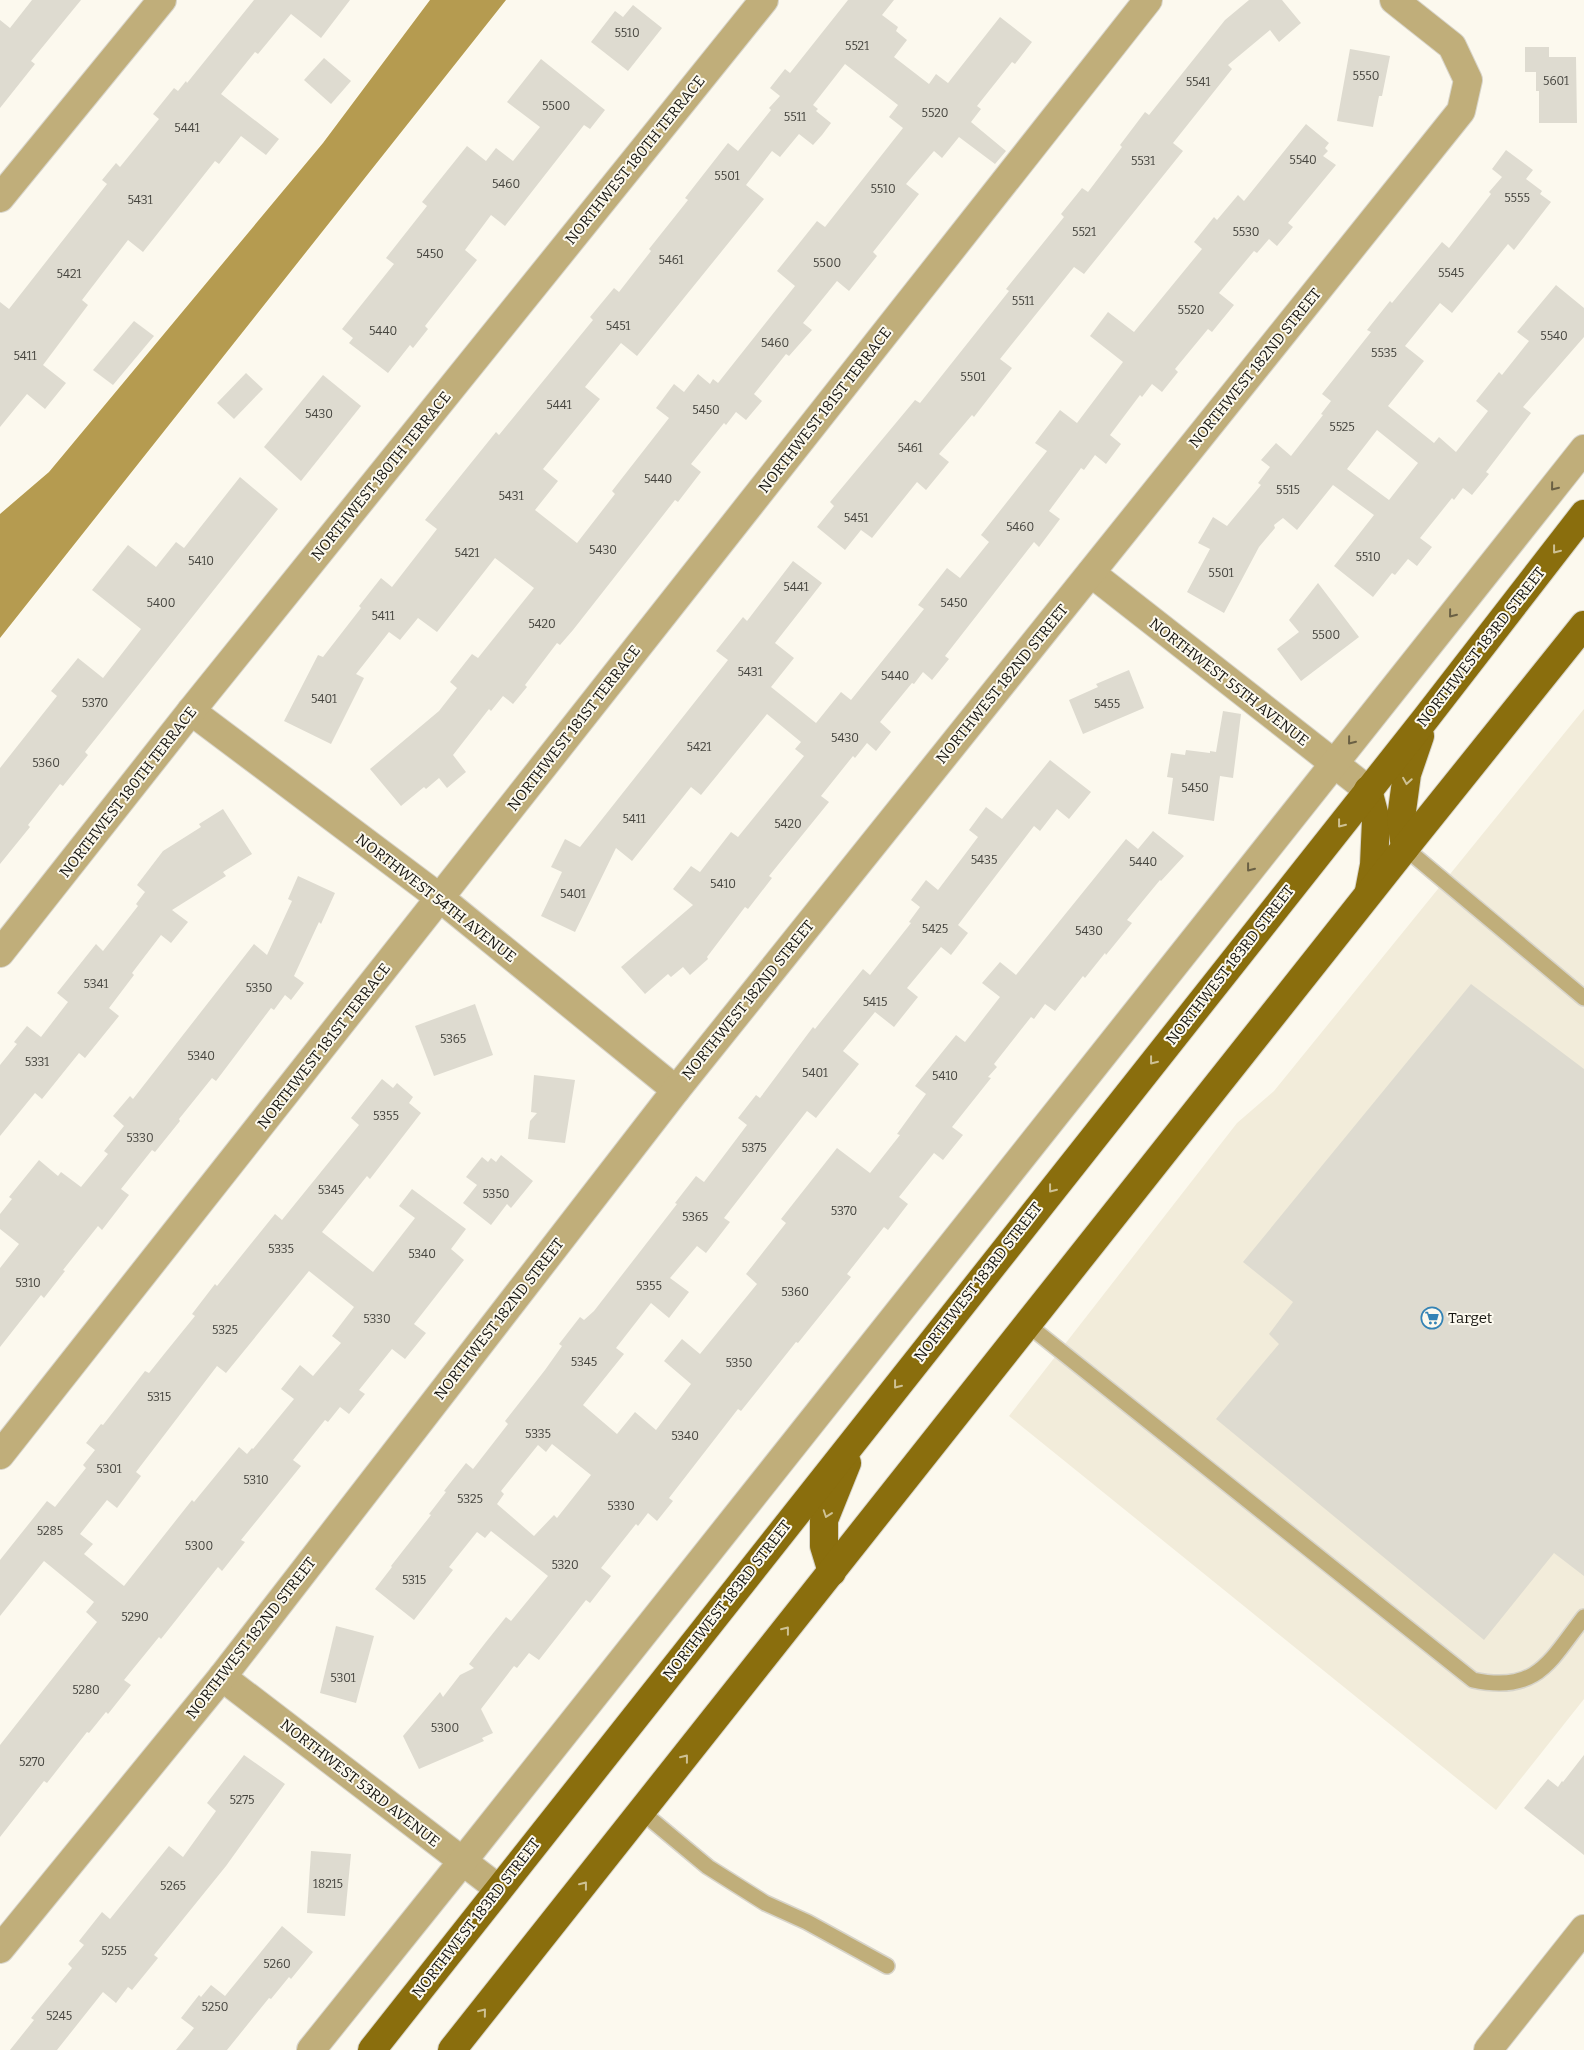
<svg xmlns="http://www.w3.org/2000/svg" width="1584" height="2050" font-family="Bitter,serif">
<style>
.built{fill:#f2ecda}
.water{fill:#b59b50}
.building{fill:#dedbd0;fill-rule:evenodd}
.lines{fill:none;stroke-linecap:round;stroke-linejoin:round}
.service-casing{stroke:#d7d4ca;stroke-width:18}
.minor-casing{stroke:#d7d4ca;stroke-width:30}
.primary-casing{stroke:#d7d4ca;stroke-width:30}
.service{stroke:#c0ae7a;stroke-width:15}
.minor{stroke:#c0ae7a;stroke-width:28}
.primary{stroke:#8a6e0d;stroke-width:28}
.oneway{stroke:#6a6044}
.oneway2{stroke:#cec194}
.labels{text-anchor:middle;dominant-baseline:central;stroke-width:4;stroke-linejoin:round;paint-order:stroke}
.number-label{font-size:12px;fill:#46453f}
.street-label{font-size:15px;fill:#14130f;stroke:#fcf9ee}
.poi-label{font-size:15px;fill:#14130f;stroke:#fcf9ee;text-anchor:start}
</style>
<rect width="100%" height="100%" fill="#fcf9ee"/>
<polygon class="built" points="1584,709 1584,1699 1496,1810 1009,1416 1237,1123 1274,1091"/>
<polygon class="water" points="430,0 506,0 0,638 0,514 49,472 323,143"/>
<g class="building">
<polygon points="32,0 81,0 31,61 35,64 0,108 0,20 10,28"/>
<polygon points="254,0 350,0 321,38 291,14 258,54 255,52 221,94 279,139 266,155 241,136 219,164 215,161 143,252 128,240 82,300 88,305 43,365 66,383 45,409 27,394 0,427 0,302 9,309 107,184 102,180 116,163 120,167 159,119 153,114 174,88 178,91 186,81 187,83"/>
<path d="M848 0H894L882 15 898 27 896 31 907 40 894 57 929 84 936 74 948 83 1000 17 1032 42 1015 64 1012 62 977 106 981 109 971 122 1006 151 995 164 959 137 942 158 934 151 906 184 919 194 873 252 877 256 849 291 837 281 803 323 812 330 789 356 786 354 754 394 762 401 746 420 736 412 726 425 724 423 691 464 701 472 678 502 675 500 573 630 560 645 557 643 525 685 527 687 513 704 503 696 491 711 489 709 453 755 466 772 447 788 439 778 426 789 424 787 401 806 370 769 439 711 457 688 450 682 472 654 478 658 534 588 495 558 437 632 418 618 400 640 389 632 356 674 364 678 331 744 284 721 318 655 323 657 361 608 359 606 381 578 392 587 437 529 425 520 496 432 499 435 593 320 590 317 614 288 619 292 651 251 649 249 688 200 685 198 728 143 738 151 771 110 769 108 780 96 770 88 785 69 790 73ZM845 64 898 105 889 117 903 128 825 227 817 221 777 271 795 286 718 383 713 379 710 384 698 374 684 392 674 384 656 408 669 418 612 491 615 494 577 543 535 510 558 481 543 469 600 399 585 387 621 343 637 356 764 199 746 185 772 151 780 157 799 134 813 145 822 135 831 123 816 111 818 109 813 105Z"/>
<polygon points="1249,0 1282,0 1301,23 1279,42 1270,30 1228,65 1232,69 1173,143 1183,151 1084,274 1074,267 1000,359 1012,368 974,417 972,415 939,454 949,462 926,490 917,482 872,538 861,530 845,550 817,527 834,506 830,502 915,400 920,403 1009,291 1006,289 1064,217 1061,214 1082,188 1088,192 1122,147 1120,145 1145,112 1149,115 1225,20"/>
<polygon points="633,5 662,28 628,71 591,42 615,11 623,17"/>
<polygon points="1525,47 1549,47 1549,57 1576,57 1577,123 1539,123 1539,91 1536,91 1536,72 1525,72"/>
<polygon points="1350,49 1390,56 1382,96 1379,96 1373,127 1337,121"/>
<polygon points="324,58 351,81 331,104 304,80"/>
<polygon points="541,59 605,110 590,129 584,125 505,226 491,215 465,250 477,260 425,326 428,329 413,348 410,345 388,373 349,343 353,338 342,329 394,264 386,258 427,206 422,202 467,146 486,161 496,148 513,161 540,127 507,102"/>
<polygon points="1306,124 1329,143 1325,148 1328,151 1323,156 1336,165 1288,223 1293,227 1277,246 1269,239 1257,253 1254,251 1219,293 1234,305 1212,332 1208,329 1175,369 1178,372 1162,392 1152,384 1142,397 1140,395 1110,435 1121,444 1106,464 1095,455 1084,470 1081,468 1049,511 1060,519 1039,547 1034,542 945,656 949,659 932,680 923,672 914,684 912,683 880,722 891,732 876,751 867,743 855,758 853,756 821,796 829,802 769,876 772,878 748,909 745,907 707,957 708,959 690,975 683,967 671,977 668,974 645,994 621,967 693,905 673,889 691,866 700,872 731,832 738,837 804,756 795,749 801,742 767,714 701,795 691,787 632,861 616,848 575,932 541,916 562,872 551,867 565,839 580,847 728,660 716,651 743,617 747,621 793,561 822,583 775,643 794,658 771,687 816,723 841,692 851,700 924,609 918,605 947,568 960,578 989,542 981,535 1047,451 1035,443 1060,410 1077,423 1123,362 1090,336 1108,312 1134,332 1202,249 1194,242 1214,217 1217,220 1238,195 1244,201"/>
<path d="M1506 150 1533 170 1526 179 1542 191 1540 194 1551 202 1514 250 1508 244 1452 313 1440 303 1405 346 1424 361 1388 406 1434 443 1439 437 1456 452 1488 411 1476 401 1499 372 1502 375 1529 341 1517 332 1556 285 1584 308V337L1523 407 1531 413 1486 472 1489 474 1472 495 1463 488 1454 500 1452 498 1420 538 1432 547 1417 566 1408 559 1395 575 1392 573 1373 597 1334 566 1374 515 1333 485 1297 530 1283 518 1274 525 1275 528 1259 547 1224 613 1187 592 1210 549 1198 543 1213 517 1227 526 1261 485 1258 483 1270 467 1261 460 1276 443 1291 456 1323 415 1321 414 1331 401 1322 394 1371 332 1367 330 1390 301 1392 303 1442 242 1449 248 1491 194 1489 192 1502 177 1492 169ZM1377 430 1418 463 1389 500 1347 469Z"/>
<polygon points="134,321 154,336 113,385 93,370"/>
<polygon points="246,373 263,389 234,419 217,403"/>
<polygon points="323,375 361,406 301,481 264,447"/>
<polygon points="240,477 278,509 85,752 88,755 63,786 60,784 28,825 30,827 0,864 0,768 57,696 51,691 78,658 103,678 141,629 92,590 128,545 156,567 176,542 184,548"/>
<polygon points="1318,583 1359,637 1301,681 1277,649 1299,632 1289,620"/>
<polygon points="1129,670 1144,708 1083,734 1069,700 1098,687 1096,684"/>
<polygon points="1223,711 1241,714 1233,778 1220,776 1214,821 1168,814 1173,778 1167,777 1171,753 1185,755 1186,750 1210,753 1210,751 1216,752"/>
<path d="M1050 760 1091 792 1069 819 1057 809 1040 831 1034 826 958 925 968 933 951 955 941 947 907 988 918 997 894 1027 875 1012 843 1051 859 1064 816 1118 807 1111 724 1218 730 1222 706 1253 697 1246 670 1278 689 1292 669 1318 651 1303 616 1348 624 1354 583 1405 617 1434 635 1412 656 1430 691 1384 664 1361 682 1339 700 1354 757 1284 746 1274 786 1223 781 1219 837 1148 870 1173 900 1135 897 1134 926 1094 915 1086 956 1035 965 1042 1000 997 982 983 1000 962 1016 975 1126 839 1138 849 1153 831 1184 856 1161 881 1160 880 1127 920 1132 923 1106 955 1105 953 1085 978 1083 976 1055 1011 1045 1004 1034 1019 1031 1017 994 1064 997 1067 988 1077 991 1078 952 1127 963 1135 943 1160 934 1153 899 1197 908 1204 888 1230 884 1227 847 1274 851 1277 798 1343 796 1342 741 1411 738 1409 669 1498 673 1501 657 1521 648 1513 638 1526 636 1524 601 1568 611 1576 590 1603 586 1600 539 1660 529 1653 517 1668 514 1666 481 1709 493 1733 482 1738 484 1741 419 1769 403 1736 440 1692 443 1697 460 1675 474 1668 469 1664 486 1642 506 1617 511 1621 548 1576 491 1531 485 1538 477 1532 449 1567 453 1570 414 1620 375 1589 392 1567 391 1566 431 1515 429 1514 446 1492 444 1491 466 1463 473 1469 508 1424 505 1421 545 1370 562 1346 559 1344 580 1317 584 1320 594 1311 677 1204 675 1203 696 1176 704 1182 747 1125 738 1118 756 1095 760 1098 813 1027 815 1029 863 969 870 975 911 923 909 922 920 907 911 900 926 880 938 890 978 837 969 830 986 807 1002 819ZM552 1444 591 1475 557 1518 554 1515 534 1536 497 1504 504 1494 501 1491 538 1445 546 1452Z"/>
<polygon points="223,809 252,854 223,872 226,876 172,910 188,922 171,943 161,935 132,973 134,975 109,1008 119,1016 85,1058 79,1053 42,1099 35,1093 0,1136 0,1065 17,1044 14,1042 27,1026 41,1037 68,1002 57,993 96,944 103,951 138,906 136,904 145,892 137,885 163,851 201,827 199,824"/>
<polygon points="298,876 335,893 321,924 319,922 294,976 304,983 291,1000 285,995 274,1010 271,1008 216,1081 212,1078 179,1119 180,1121 155,1152 152,1150 121,1189 129,1195 102,1230 98,1226 63,1270 65,1271 44,1298 41,1295 0,1347 0,1268 19,1244 0,1229 0,1214 12,1199 9,1197 39,1160 58,1176 61,1172 81,1187 108,1154 104,1151 124,1126 113,1116 130,1096 133,1099 254,944 267,955 292,901 288,899"/>
<polygon points="1471,984 1584,1069 1584,1576 1554,1553 1484,1640 1216,1419 1279,1344 1269,1334 1293,1302 1243,1262"/>
<polygon points="475,1004 493,1055 434,1076 415,1026"/>
<polygon points="534,1075 575,1080 565,1143 528,1139 530,1121 537,1113 531,1112"/>
<path d="M382 1079 393 1088 397 1083 413 1097 409 1103 421 1113 370 1179 367 1176 322 1232 373 1272 415 1218 399 1206 412 1189 466 1229 451 1249 464 1260 414 1324 426 1333 405 1359 392 1349 359 1390 365 1394 349 1414 340 1407 328 1422 325 1420 293 1460 301 1466 241 1540 245 1542 222 1571 218 1567 161 1639 159 1637 124 1680 131 1685 108 1714 106 1712 89 1733 87 1732 47 1783 44 1781 0 1837V1745L97 1622 86 1612 94 1602 44 1561 0 1616V1560L47 1501 55 1507 86 1468 83 1465 95 1450 86 1443 101 1424 103 1425 145 1371 149 1373 165 1353 195 1316 192 1314 215 1284 217 1286 275 1214 282 1220 359 1125 351 1118ZM309 1271 354 1307 332 1336 341 1343 313 1376 300 1365 281 1389 294 1399 253 1449 252 1448 247 1454 239 1447 194 1502 192 1500 124 1586 84 1554 93 1544 80 1534 107 1500 117 1508 141 1476 136 1472 217 1366 226 1373Z"/>
<polygon points="501,1155 533,1181 511,1208 507,1204 491,1225 463,1203 477,1185 466,1177 482,1157 488,1162 491,1158 496,1162"/>
<polygon points="336,1626 374,1636 356,1703 320,1693"/>
<polygon points="244,1755 285,1784 226,1866 154,1955 158,1958 132,1990 128,1987 116,2003 103,1992 57,2050 10,2050 34,2020 31,2018 72,1968 68,1964 84,1945 79,1941 102,1912 110,1919 169,1846 183,1857 216,1811 207,1803"/>
<polygon points="1584,1755 1584,1855 1524,1808 1548,1779 1558,1787 1562,1781 1563,1782"/>
<polygon points="311,1851 351,1854 345,1916 307,1913"/>
<polygon points="282,1926 313,1952 291,1979 289,1977 271,1999 269,1998 227,2050 176,2050 194,2028 181,2018 199,1995 201,1997 211,1985 225,1996"/>
</g>
<g class="lines">
<g class="service-casing">
<g id="service">
<polyline points="1405,848 1584,998"/>
<path d="M1028 1325 1473 1680C1537 1694 1550 1661 1584 1617"/>
<polyline points="642,1812 708,1867 765,1903 807,1922 887,1966"/>
</g>
</g>
<g class="minor-casing">
<g id="minor">
<polyline points="0,198 162,0"/>
<polyline points="1091,573 1368,790"/>
<polyline points="191,711 440,898 676,1090"/>
<polyline points="0,953 191,711 764,0"/>
<polyline points="0,1455 1148,0"/>
<polyline points="222,1677 499,1889"/>
<polyline points="0,1949 222,1677 676,1090 1461,111 1468,80 1452,46 1394,0"/>
<polyline points="311,2050 462,1862 1584,449"/>
<polyline points="1488,2050 1584,1929"/>
</g>
</g>
<g class="primary-casing">
<g id="primary">
<polyline points="1368,790 1376,820 1374,865 1369,891"/>
<polyline points="1405,848 1401,818 1407,774 1420,736"/>
<polyline points="832,1572 824,1546 824,1520 847,1463"/>
<polyline points="372,2050 1426,718 1584,514"/>
<polyline points="452,2050 1405,848 1584,625"/>
</g>
</g>
<use href="#service" class="service"/>
<use href="#minor" class="minor"/>
<use href="#primary" class="primary"/>
</g>
<defs><path id="oneway-chevron" d="M-2-3.5L2.5 0L-2 3.5" fill="none" stroke-width="1.6" stroke-linecap="round" stroke-linejoin="round" transform="scale(1.25)"/></defs>
<g class="oneway">
<use href="#oneway-chevron" transform="translate(1554 487) rotate(129)"/>
<use href="#oneway-chevron" transform="translate(1452 614) rotate(129)"/>
<use href="#oneway-chevron" transform="translate(1351 741) rotate(129)"/>
<use href="#oneway-chevron" transform="translate(1250 868) rotate(128)"/>
</g>
<g class="oneway2">
<use href="#oneway-chevron" transform="translate(1556 550) rotate(128)"/>
<use href="#oneway-chevron" transform="translate(1407 781) rotate(99)"/>
<use href="#oneway-chevron" transform="translate(1341 824) rotate(128)"/>
<use href="#oneway-chevron" transform="translate(1153 1061) rotate(128)"/>
<use href="#oneway-chevron" transform="translate(1052 1189) rotate(128)"/>
<use href="#oneway-chevron" transform="translate(897 1385) rotate(128)"/>
<use href="#oneway-chevron" transform="translate(827 1514) rotate(109)"/>
<use href="#oneway-chevron" transform="translate(786 1630) rotate(-52)"/>
<use href="#oneway-chevron" transform="translate(685 1758) rotate(-52)"/>
<use href="#oneway-chevron" transform="translate(584 1885) rotate(-52)"/>
<use href="#oneway-chevron" transform="translate(483 2012) rotate(-51)"/>
</g>
<defs>
<g id="supermarket-ring" transform="scale(1.125)"><circle r="9.5" fill="#fcf9ee" stroke="#3483b5" stroke-width="1.5"/><path d="M-6-5.5h2.5l.6 2H6L4.5 2H-2.5L-4.4-4H-6ZM-1.5 3.2a1.3 1.3 0 1 0 .1 0ZM3 3.2a1.3 1.3 0 1 0 .1 0Z" fill="#3483b5"/></g>
</defs>
<g fill-rule="evenodd">
<use href="#supermarket-ring" x="1432" y="1318"/>
</g>
<g class="labels">
<g class="number-label">
<text x="627" y="33">5510</text>
<text x="857" y="46">5521</text>
<text x="1366" y="76">5550</text>
<text x="1556" y="81">5601</text>
<text x="1198" y="82">5541</text>
<text x="556" y="106">5500</text>
<text x="935" y="113">5520</text>
<text x="795" y="117">5511</text>
<text x="187" y="128">5441</text>
<text x="1303" y="160">5540</text>
<text x="1143" y="161">5531</text>
<text x="727" y="176">5501</text>
<text x="506" y="184">5460</text>
<text x="883" y="189">5510</text>
<text x="1517" y="198">5555</text>
<text x="140" y="200">5431</text>
<text x="1084" y="232">5521</text>
<text x="1246" y="232">5530</text>
<text x="430" y="254">5450</text>
<text x="671" y="260">5461</text>
<text x="827" y="263">5500</text>
<text x="1451" y="273">5545</text>
<text x="69" y="274">5421</text>
<text x="1023" y="301">5511</text>
<text x="1191" y="310">5520</text>
<text x="618" y="326">5451</text>
<text x="383" y="331">5440</text>
<text x="1554" y="336">5540</text>
<text x="775" y="343">5460</text>
<text x="1384" y="353">5535</text>
<text x="25" y="356">5411</text>
<text x="973" y="377">5501</text>
<text x="559" y="405">5441</text>
<text x="706" y="410">5450</text>
<text x="319" y="414">5430</text>
<text x="1342" y="427">5525</text>
<text x="910" y="448">5461</text>
<text x="658" y="479">5440</text>
<text x="1288" y="490">5515</text>
<text x="511" y="496">5431</text>
<text x="856" y="518">5451</text>
<text x="1020" y="527">5460</text>
<text x="603" y="550">5430</text>
<text x="467" y="553">5421</text>
<text x="1368" y="557">5510</text>
<text x="201" y="561">5410</text>
<text x="1221" y="573">5501</text>
<text x="796" y="587">5441</text>
<text x="161" y="603">5400</text>
<text x="954" y="603">5450</text>
<text x="383" y="616">5411</text>
<text x="542" y="624">5420</text>
<text x="1326" y="635">5500</text>
<text x="750" y="672">5431</text>
<text x="895" y="676">5440</text>
<text x="324" y="699">5401</text>
<text x="95" y="703">5370</text>
<text x="1107" y="704">5455</text>
<text x="845" y="738">5430</text>
<text x="699" y="747">5421</text>
<text x="46" y="763">5360</text>
<text x="1195" y="788">5450</text>
<text x="634" y="819">5411</text>
<text x="788" y="824">5420</text>
<text x="984" y="860">5435</text>
<text x="1143" y="862">5440</text>
<text x="723" y="884">5410</text>
<text x="573" y="894">5401</text>
<text x="935" y="929">5425</text>
<text x="1089" y="931">5430</text>
<text x="96" y="984">5341</text>
<text x="259" y="988">5350</text>
<text x="875" y="1002">5415</text>
<text x="453" y="1039">5365</text>
<text x="201" y="1056">5340</text>
<text x="37" y="1062">5331</text>
<text x="815" y="1073">5401</text>
<text x="945" y="1076">5410</text>
<text x="386" y="1116">5355</text>
<text x="140" y="1138">5330</text>
<text x="754" y="1148">5375</text>
<text x="331" y="1190">5345</text>
<text x="496" y="1194">5350</text>
<text x="844" y="1211">5370</text>
<text x="695" y="1217">5365</text>
<text x="281" y="1249">5335</text>
<text x="422" y="1254">5340</text>
<text x="28" y="1283">5310</text>
<text x="649" y="1286">5355</text>
<text x="795" y="1292">5360</text>
<text x="377" y="1319">5330</text>
<text x="225" y="1330">5325</text>
<text x="584" y="1362">5345</text>
<text x="739" y="1363">5350</text>
<text x="159" y="1397">5315</text>
<text x="538" y="1434">5335</text>
<text x="685" y="1436">5340</text>
<text x="109" y="1469">5301</text>
<text x="256" y="1480">5310</text>
<text x="470" y="1499">5325</text>
<text x="621" y="1506">5330</text>
<text x="50" y="1531">5285</text>
<text x="199" y="1546">5300</text>
<text x="565" y="1565">5320</text>
<text x="414" y="1580">5315</text>
<text x="135" y="1617">5290</text>
<text x="343" y="1678">5301</text>
<text x="86" y="1690">5280</text>
<text x="445" y="1728">5300</text>
<text x="32" y="1762">5270</text>
<text x="242" y="1800">5275</text>
<text x="328" y="1884">18215</text>
<text x="173" y="1886">5265</text>
<text x="114" y="1951">5255</text>
<text x="277" y="1964">5260</text>
<text x="215" y="2007">5250</text>
<text x="59" y="2016">5245</text>
</g>
<g class="street-label">
<text transform="translate(635 160) rotate(-51)">NORTHWEST 180TH TERRACE</text>
<text transform="translate(1255 368) rotate(-51)">NORTHWEST 182ND STREET</text>
<text transform="translate(825 410) rotate(-52)">NORTHWEST 181ST TERRACE</text>
<text transform="translate(381 476) rotate(-51)">NORTHWEST 180TH TERRACE</text>
<text transform="translate(1481 647) rotate(-52)">NORTHWEST 183RD STREET</text>
<text transform="translate(1229 682) rotate(38)">NORTHWEST 55TH AVENUE</text>
<text transform="translate(1002 684) rotate(-51)">NORTHWEST 182ND STREET</text>
<text transform="translate(574 728) rotate(-52)">NORTHWEST 181ST TERRACE</text>
<text transform="translate(128 792) rotate(-52)">NORTHWEST 180TH TERRACE</text>
<text transform="translate(436 898) rotate(38)">NORTHWEST 54TH AVENUE</text>
<text transform="translate(1230 965) rotate(-52)">NORTHWEST 183RD STREET</text>
<text transform="translate(748 1000) rotate(-51)">NORTHWEST 182ND STREET</text>
<text transform="translate(324 1046) rotate(-52)">NORTHWEST 181ST TERRACE</text>
<text transform="translate(978 1282) rotate(-52)">NORTHWEST 183RD STREET</text>
<text transform="translate(499 1319) rotate(-52)">NORTHWEST 182ND STREET</text>
<text transform="translate(727 1600) rotate(-52)">NORTHWEST 183RD STREET</text>
<text transform="translate(251 1638) rotate(-52)">NORTHWEST 182ND STREET</text>
<text transform="translate(360 1783) rotate(38)">NORTHWEST 53RD AVENUE</text>
<text transform="translate(476 1918) rotate(-52)">NORTHWEST 183RD STREET</text>
</g>
<g class="poi-label">
<text x="1448" y="1318">Target</text>
</g>
</g>
</svg>
